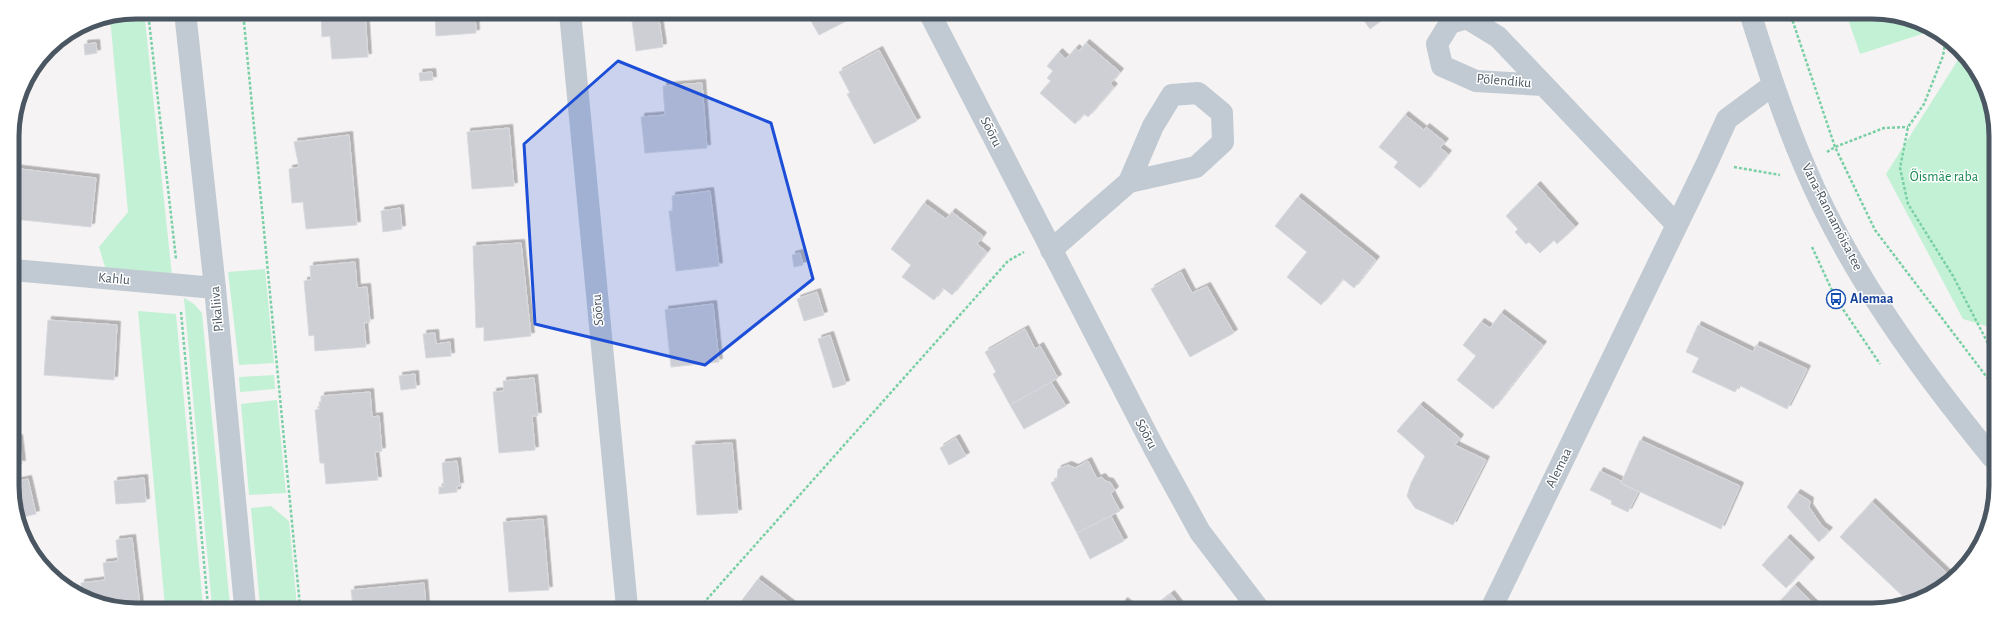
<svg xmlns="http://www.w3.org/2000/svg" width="2008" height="622" font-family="'Alegreya Sans',sans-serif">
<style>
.green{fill:#c3f1d5}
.building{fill:#cdcfd5;stroke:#d7d9de;filter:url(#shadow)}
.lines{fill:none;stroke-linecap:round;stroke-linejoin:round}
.path{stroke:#7ad0a6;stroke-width:2.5;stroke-dasharray:3 2;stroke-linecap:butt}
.minor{stroke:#c1cad2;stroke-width:22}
.marked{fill:#1d4ed8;fill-opacity:0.2;stroke:#1d4ed8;stroke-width:3;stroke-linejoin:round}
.labels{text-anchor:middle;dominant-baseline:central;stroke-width:3;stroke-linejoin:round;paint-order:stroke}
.street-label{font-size:14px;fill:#4a5661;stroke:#fff}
.park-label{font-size:14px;fill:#17864f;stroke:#fff}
.transit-label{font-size:14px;font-weight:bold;fill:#164399;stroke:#fff;text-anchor:start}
.rim{fill:none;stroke:#4a5661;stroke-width:5}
</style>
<defs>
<filter id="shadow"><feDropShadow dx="3.5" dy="-3.5" stdDeviation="0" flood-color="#0004"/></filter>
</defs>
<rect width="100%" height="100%" fill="#f5f3f3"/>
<g class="green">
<polygon points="136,12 143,12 145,20 172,276 106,270 99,247 128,212 110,17"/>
<polygon points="1847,16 1904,16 1929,28 1931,31 1860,54"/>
<polygon points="1963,52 1994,112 1993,328 1963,319 1886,174"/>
<polygon points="265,269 274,363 239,365 228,272"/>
<polygon points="184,298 194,304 202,313 230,606 212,606"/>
<polygon points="138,311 176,314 203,606 165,606"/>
<polygon points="274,375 275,389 240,392 239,377"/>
<polygon points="277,400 286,493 249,495 241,404"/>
<polygon points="271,506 289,521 297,606 260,606 251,508"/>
</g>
<g class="building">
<polygon points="321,12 365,13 368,57 332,59 330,36 322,37"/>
<polygon points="435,13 475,13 476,33 436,36"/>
<polygon points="631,13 658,13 663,47 636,51"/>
<polygon points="802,14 860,14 819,35 807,14 803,16"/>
<polygon points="1360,15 1389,15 1370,29"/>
<polygon points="96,43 97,53 85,55 84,44"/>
<polygon points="1086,43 1120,72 1110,84 1114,87 1088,117 1084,114 1075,124 1040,93 1051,81 1047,78 1053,71 1047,66 1059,52 1066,59 1076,48 1079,51"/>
<polygon points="879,50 917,121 874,144 847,94 850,93 839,72"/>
<polygon points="432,72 433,80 420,81 419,73"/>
<polygon points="702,83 707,148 645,153 641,117 665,115 663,86"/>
<polygon points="1405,115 1424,130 1426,127 1445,142 1440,148 1448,154 1420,188 1394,167 1398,162 1379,147"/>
<polygon points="509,128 514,186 472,189 467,132"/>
<polygon points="349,135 357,225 306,229 303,202 292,203 289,169 299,167 294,142"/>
<polygon points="12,168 96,178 91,227 13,219"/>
<polygon points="1537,185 1575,227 1557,244 1554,240 1540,253 1529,242 1526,244 1515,232 1518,229 1506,216"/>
<polygon points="710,191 719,266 676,271 669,211 673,211 672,196"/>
<polygon points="1298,197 1376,260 1354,288 1343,279 1321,305 1287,277 1307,252 1275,226"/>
<polygon points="924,203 946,219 952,212 983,236 977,244 987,252 952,295 943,288 934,300 902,277 911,265 891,249"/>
<polygon points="400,208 402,229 383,232 381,211"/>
<polygon points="521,243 531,336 484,341 484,327 476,328 473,246"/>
<polygon points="800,253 803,265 794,267 792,255"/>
<polygon points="355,262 357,288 367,287 370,322 364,323 366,347 315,351 314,335 309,336 304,281 311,280 310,266"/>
<polygon points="1181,272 1192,293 1207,286 1234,333 1190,357 1151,289"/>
<polygon points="817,292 824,315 804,321 797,299"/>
<polygon points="713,304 719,362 671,367 665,310"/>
<polygon points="1501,313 1543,345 1493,409 1457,380 1476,356 1463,345 1481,322 1490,328"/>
<polygon points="48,320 117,325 114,380 44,375"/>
<polygon points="1698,325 1753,352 1756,345 1807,369 1787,409 1739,385 1735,392 1692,372 1699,358 1686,352"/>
<polygon points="1025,329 1035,349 1040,346 1058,378 1010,405 993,374 996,372 985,352"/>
<polygon points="435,333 436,344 450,342 451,356 426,358 423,334"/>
<polygon points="830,335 846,384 833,388 818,339"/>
<polygon points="415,374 416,388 401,390 399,376"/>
<polygon points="534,378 538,416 532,416 535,450 499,453 493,392 504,391 503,381"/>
<polygon points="1051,382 1066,406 1024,429 1010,405"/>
<polygon points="370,392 372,417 379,416 382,451 375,452 378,480 326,484 324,463 320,463 315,410 320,409 319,402 321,402 321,396"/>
<polygon points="1420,405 1460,438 1455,445 1486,460 1453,525 1415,508 1407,496 1411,483 1425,456 1397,431"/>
<polygon points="19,438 22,464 14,464 14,439"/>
<polygon points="956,438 966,456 949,465 940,448"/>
<polygon points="1640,440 1740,486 1721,529 1621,483"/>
<polygon points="732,443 738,513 697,515 692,445"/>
<polygon points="457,461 460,486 457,486 457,492 439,494 439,487 444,487 442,463"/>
<polygon points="1088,461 1097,479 1102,477 1105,481 1110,482 1115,490 1111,494 1120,511 1077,533 1051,483 1057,479 1058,469 1068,465 1075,468"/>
<polygon points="1600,471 1621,481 1620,483 1638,492 1628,512 1611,504 1612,501 1590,490"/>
<polygon points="144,478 146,502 116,504 114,481"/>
<polygon points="28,479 36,514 18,518 14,510 14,482"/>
<polygon points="1797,493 1810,501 1809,507 1822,526 1829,531 1819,542 1787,507"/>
<polygon points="1872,502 1952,578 1944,586 1919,601 1910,603 1840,537"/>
<polygon points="1111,516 1124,541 1090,559 1077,533"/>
<polygon points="543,519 549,590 509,592 503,522"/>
<polygon points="132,538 140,606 104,606 83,596 81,583 105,580 103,563 118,561 116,540"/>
<polygon points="1787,538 1811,561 1786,588 1762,565"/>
<polygon points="758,579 795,607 737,607"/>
<polygon points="424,583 426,606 353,606 351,590"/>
<polygon points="1795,585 1820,610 1772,610"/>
<polygon points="1171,594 1182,608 1153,608"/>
<polygon points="1124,601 1133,608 1119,608"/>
</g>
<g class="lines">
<g class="path">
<polyline points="148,12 176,259"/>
<polyline points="243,12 300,606"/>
<polyline points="1791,16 1835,147 1875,230 1992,384"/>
<polyline points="1946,37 1943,56 1924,104 1908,127 1900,168 1908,204 1953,276 1993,353"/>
<polyline points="1827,152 1835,147 1884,128 1908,127"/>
<polyline points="1734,167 1780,175"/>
<polyline points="1812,247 1836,299 1880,364"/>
<polyline points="181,312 208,606"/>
<polyline points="700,607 1008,261 1024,252"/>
</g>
<g class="minor">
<polyline points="185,12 215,288 245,606"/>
<polyline points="570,13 627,607"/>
<polyline points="930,14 1155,450 1200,532 1258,608"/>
<path d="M1751 16C1767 66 1783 116 1804 165 1849 272 1919 368 1992 457"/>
<polyline points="1543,85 1476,81 1442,66 1437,44 1450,23 1467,18 1498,37 1676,224"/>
<polyline points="1051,250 1129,182 1153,126 1172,95 1198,93 1222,113 1223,142 1196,167 1129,182"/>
<polyline points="13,270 215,288"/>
<polyline points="1491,609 1707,163 1727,119 1773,85"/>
</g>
</g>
<path class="marked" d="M618 61 771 123 813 279 705 365 535 324 524 144Z"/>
<defs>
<g id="bus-ring" transform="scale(1)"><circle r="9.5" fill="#fff" stroke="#1a4fb4" stroke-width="1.5"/><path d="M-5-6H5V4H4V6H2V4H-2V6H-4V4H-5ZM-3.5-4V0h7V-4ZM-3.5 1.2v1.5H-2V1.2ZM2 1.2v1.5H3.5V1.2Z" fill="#1a4fb4"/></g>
</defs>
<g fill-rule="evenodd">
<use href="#bus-ring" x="1836" y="299"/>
</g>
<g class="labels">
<g class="street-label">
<text transform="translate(1504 81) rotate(5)">Põlendiku</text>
<text transform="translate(991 132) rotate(63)">Sõõru</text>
<text transform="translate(1832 217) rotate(63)">Vana-Rannamõisa tee</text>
<text transform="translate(114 279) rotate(5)">Kahlu</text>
<text transform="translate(217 309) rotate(-95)">Pikaliiva</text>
<text transform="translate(598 310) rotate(-95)">Sõõru</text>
<text transform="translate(1146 434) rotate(62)">Sõõru</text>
<text transform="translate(1559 468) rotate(-64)">Alemaa</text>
</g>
<g class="park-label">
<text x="1944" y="177">Õismäe raba</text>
</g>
<g class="transit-label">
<text x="1850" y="299">Alemaa</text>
</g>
</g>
<path d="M0 0H2008V622H0ZM136 19H1872A117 117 0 0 1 1989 136V486A117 117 0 0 1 1872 603H136A117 117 0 0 1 19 486V136A117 117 0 0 1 136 19Z" fill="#fff" fill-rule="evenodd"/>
<path class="rim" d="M136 19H1872A117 117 0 0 1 1989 136V486A117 117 0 0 1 1872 603H136A117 117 0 0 1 19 486V136A117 117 0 0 1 136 19Z"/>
</svg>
